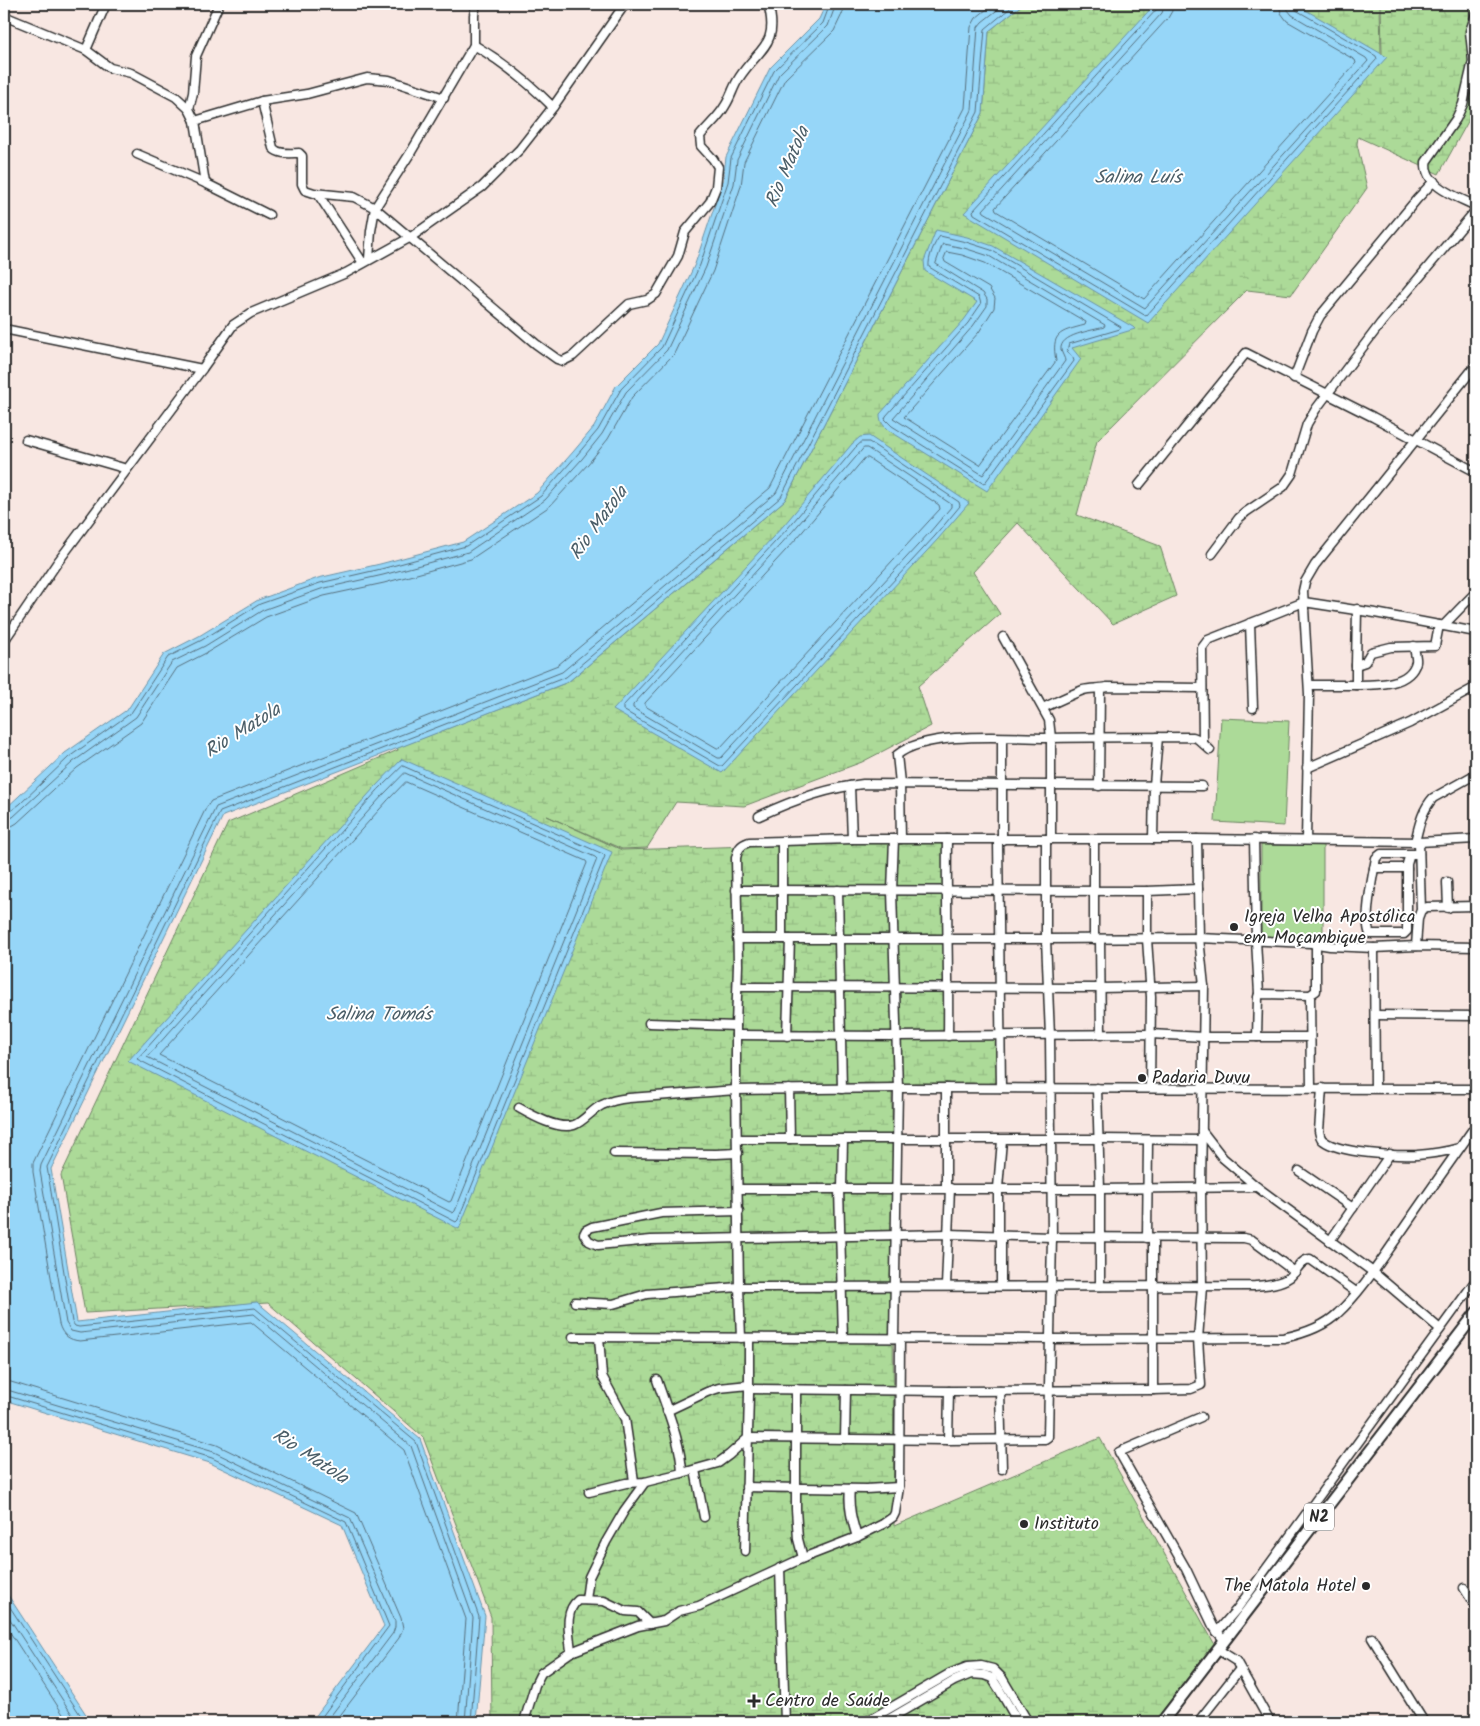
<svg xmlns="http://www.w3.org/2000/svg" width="1480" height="1726" font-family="Kalam,sans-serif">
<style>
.wetland{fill:url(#wetland-marsh);stroke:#6c8262}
.park{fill:#acda98;stroke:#6c8262}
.water{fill:#96d6f8;stroke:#6b92a6}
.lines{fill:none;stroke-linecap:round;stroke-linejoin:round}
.shore{stroke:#566f7d;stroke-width:1}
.minor-casing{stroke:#2b2b2b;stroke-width:11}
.major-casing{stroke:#2b2b2b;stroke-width:14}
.minor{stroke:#fff;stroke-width:8}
.major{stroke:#fff;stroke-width:10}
.poi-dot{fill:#2b2b2b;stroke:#fff;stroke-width:2}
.labels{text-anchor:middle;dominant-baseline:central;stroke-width:4;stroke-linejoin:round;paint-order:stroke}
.shield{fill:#fff;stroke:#6b6b6b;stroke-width:1}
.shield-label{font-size:16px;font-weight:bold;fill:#2b2b2b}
.poi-label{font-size:18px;fill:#2b2b2b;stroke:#fff;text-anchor:start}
.water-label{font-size:19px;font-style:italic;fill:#4b5e68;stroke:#fff}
</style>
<defs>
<pattern id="wetland-marsh" width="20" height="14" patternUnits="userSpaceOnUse" patternTransform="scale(1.25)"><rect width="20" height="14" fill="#acda98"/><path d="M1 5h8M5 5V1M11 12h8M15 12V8" fill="none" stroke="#94bb83"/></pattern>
</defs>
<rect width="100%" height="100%" fill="#f8e7e2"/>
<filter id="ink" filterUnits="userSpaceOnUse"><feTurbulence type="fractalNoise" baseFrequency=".02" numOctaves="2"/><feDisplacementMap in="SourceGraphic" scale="10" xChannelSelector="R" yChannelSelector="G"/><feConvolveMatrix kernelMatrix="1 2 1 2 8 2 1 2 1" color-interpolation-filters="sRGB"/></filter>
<g filter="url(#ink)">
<polygon class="wetland" points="1023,4 1377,4 1380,5 1381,53 1360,88 1382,54 1381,4 1380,4 1476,4 1476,107 1439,174 1358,137 1357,144 1367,188 1291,295 1247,290 1097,441 1077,515 1160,546 1176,596 1113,624 1018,523 973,572 1000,614 918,686 931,726 862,762 744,806 676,802 647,848 622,849 547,816 622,850 945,840 950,1035 999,1038 999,1083 892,1091 894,1526 1100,1438 1214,1643 1154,1722 492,1722 491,1617 423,1437 268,1303 85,1313 61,1175 228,823 398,750 397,748 568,682 785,500 983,113 989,31"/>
<g class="park">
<polygon points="1221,718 1289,721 1284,826 1215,822"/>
<rect x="1261" y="845" width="62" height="93"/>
</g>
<g class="water">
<polygon points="826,4 1023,4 989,31 983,113 785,500 568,682 223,816 51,1169 77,1322 257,1302 420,1439 485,1616 476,1722 311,1722 384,1626 342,1525 210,1463 4,1400 4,810 65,753 128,709 164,654 199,636 258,600 318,578 380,564 463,542 537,493 573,452 594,427 616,386 658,344 695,264 723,181 726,157 770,68 819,19"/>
<polygon points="1155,4 1295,4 1387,57 1148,323 964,213"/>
<path d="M936 230 967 237 993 246 1133 327 1135 329 1072 348 1081 359 987 491 888 430C883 425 880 422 880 414L964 320 977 302 925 271 924 261Z"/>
<polygon points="869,436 969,503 938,539 722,773 613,710 784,525 852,444 860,437"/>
<polygon points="402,759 612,852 459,1229 128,1061 375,787"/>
<polygon points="4,1589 91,1722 4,1722"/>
</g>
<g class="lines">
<g class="shore">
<polyline points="1159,4 1157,9 973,211 974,214 1146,316 1377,59 1376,56 1296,10 1293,4"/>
<polyline points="1165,4 1162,13 983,210 984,212 1145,308 1368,61 1366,58 1292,15 1288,10 1287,4"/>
<polyline points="1172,4 1172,11 1168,18 995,208 996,211 1144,299 1356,63 1355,60 1287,21 1281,13 1279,4"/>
<path d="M940 236 966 242 991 250 1121 327 1120 329 1069 344 1067 351 1073 358 1074 361 984 484 892 426 885 419 886 416 968 323 981 304 979 297 929 267C928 258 934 243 940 236Z"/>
<path d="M943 244 964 248 989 256 1105 325 1104 327C1092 331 1059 334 1061 350 1062 354 1065 358 1065 361L983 475 893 418 973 326 987 306V299L983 293 936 264Z"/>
<path d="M947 252 962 255 985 263 1086 322 1085 325C1059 332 1051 333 1056 361L980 465 904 417 979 332 994 308 995 298 989 288 945 262 944 259Z"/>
<polygon points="862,442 869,442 959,502 960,506 935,536 722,766 720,766 623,710 623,706 788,528 855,448"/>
<polygon points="864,448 867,448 951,504 951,507 930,532 721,758 718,758 633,708 633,705 792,532"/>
<polygon points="865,458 868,458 939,505 940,509 720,748 717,748 645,706 645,703 798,537"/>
<polygon points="403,766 603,854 605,856 458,1220 456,1222 137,1059 378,790"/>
<polygon points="405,773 595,857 597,859 455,1211 453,1213 147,1057 383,795"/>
<polygon points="406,782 586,861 587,863 451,1201 449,1202 159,1055 388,800"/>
<polyline points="4,813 8,813 20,804 69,757 131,713 168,657 202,640 260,604 320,583 381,569 466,546 541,496 577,455 598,430 621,389 662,347 700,265 728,182 731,158 774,71 823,23 830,4"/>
<polyline points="4,820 13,817 73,762 136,717 172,662 205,646 263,610 321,589 383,575 468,552 545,500 582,459 602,434 626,392 667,350 706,267 734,184 737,160 779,74 828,26 836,4"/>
<polyline points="4,827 12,826 17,823 77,768 141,723 177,668 208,652 266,617 324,596 384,583 471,559 550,506 588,464 608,439 632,397 674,354 713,271 741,186 744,162 785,79 834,31 843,12 844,4"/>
<polyline points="4,1381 11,1382 217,1445 356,1513 401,1618 403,1628 399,1638 335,1722"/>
<polyline points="4,1389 214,1452 350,1518 395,1621 395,1627 393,1633 326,1722"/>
<polyline points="4,1395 212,1458 346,1522 389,1626 318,1722"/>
<polyline points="4,1598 85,1722"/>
<polyline points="4,1610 77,1722"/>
<polyline points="4,1623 68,1722"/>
<path d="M458 1722 466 1619 404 1450 251 1322 80 1341C69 1340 62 1335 59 1324L33 1172V1163L206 808 211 801 558 665 770 488 965 108 971 27 976 18 993 4"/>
<polyline points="465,1722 473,1618 411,1446 254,1314 80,1333 71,1331 66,1323 40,1171 41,1165 216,807 562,672 776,493 972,110 978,27 982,22 1005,4"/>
<polyline points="471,1722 479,1617 416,1442 255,1308 79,1327 75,1326 72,1322 47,1167 220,812 566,677 781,497 978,112 985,29 1015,4"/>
</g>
<g class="minor-casing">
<g id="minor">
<path d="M1476 14 1470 31 1473 61 1463 104 1456 119 1426 162C1424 187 1458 197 1476 206"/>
<polyline points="4,16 86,50 110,68 131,73 176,97 189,109 195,121 205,183 269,215"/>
<path d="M474 45C503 62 530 84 553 107"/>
<polyline points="86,50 106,4"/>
<path d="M262 101 273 148C279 155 291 153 299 153L302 156V184L305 190 314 193 354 197 375 208 536 344 557 359 563 361 573 356 629 304 647 300 656 294 678 256 685 232 710 202 716 187 718 167 713 159 701 146 700 136C708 126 719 117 725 106 731 97 733 87 739 78 758 48 780 46 768 4"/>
<polyline points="189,109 193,93 196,56 219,4"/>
<polyline points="195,121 262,101 307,94 367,78 389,80 444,98"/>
<polyline points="137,154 205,183"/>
<polyline points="318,194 363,263"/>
<polyline points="369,259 371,231 375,208 411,152 474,45 474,15 476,4"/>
<polyline points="4,329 202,369"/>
<polyline points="1294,378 1312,331 1320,316 1417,199 1434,181"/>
<polyline points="26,440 127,469"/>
<polyline points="1139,485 1246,353 1373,417 1476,472"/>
<polyline points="1212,554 1239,518 1246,512 1283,487 1292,474 1307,424 1316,409 1381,323 1476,210"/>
<polyline points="1357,609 1356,665 1365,662 1371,652 1391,647 1435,646 1439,625"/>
<polyline points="1250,623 1253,708"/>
<polyline points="1443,626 1476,592"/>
<polyline points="1003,637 1049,720 1051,738 1051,839"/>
<polyline points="4,641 57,563 202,369 233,325 251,313 346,273 411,237 482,187 520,149 553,107 625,4"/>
<path d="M1356 665V685C1375 685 1410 686 1416 662 1417 658 1414 651 1414 646"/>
<polyline points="1309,685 1356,685"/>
<path d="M1043 708C1056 702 1070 695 1083 690 1091 688 1099 689 1107 687L1202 688"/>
<polyline points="1203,742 1202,648 1208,640 1304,602 1375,613 1476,632"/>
<polyline points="1307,768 1410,723 1476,687"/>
<polyline points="850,786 852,839"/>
<polyline points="1099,786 1100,689"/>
<path d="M759 816C793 800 826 788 863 784L1202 786"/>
<polyline points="894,839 892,891 898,1088 894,1338"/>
<path d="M901 839 900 783 897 755C927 730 1012 738 1051 738 1098 737 1146 737 1193 737L1198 739 1210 750"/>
<path d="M947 839C946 905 949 970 948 1036"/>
<polyline points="1153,839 1154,785 1158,737"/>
<polyline points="1254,839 1256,940 1259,994"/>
<polyline points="998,840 1001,1088"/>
<polyline points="1002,840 1002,738"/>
<polyline points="1094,840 1094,939"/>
<polyline points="1306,840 1309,694 1303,591 1305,582 1315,565 1476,365"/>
<path d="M1415 842C1419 826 1422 810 1433 798L1476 774"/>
<polyline points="1419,842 1421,910"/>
<path d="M1410 854 1407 864V931L1404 934H1370C1363 920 1373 874 1376 858L1381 854H1419"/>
<polyline points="1374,868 1407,868"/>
<polyline points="1447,882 1448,908"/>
<polyline points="736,890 1147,891 1198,889"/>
<polyline points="838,890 842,1089"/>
<polyline points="1147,891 1147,939 1151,997 1150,1088"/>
<polyline points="737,939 1046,939 1199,938 1311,943 1330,946 1374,948 1416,946 1476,947"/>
<polyline points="782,939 782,841"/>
<polyline points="1100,939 1101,1035"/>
<polyline points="1416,946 1418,918 1421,910 1427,907 1476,906"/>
<polyline points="1374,948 1375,1088"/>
<polyline points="738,987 1100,988 1204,986"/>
<polyline points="1310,995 1311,1088"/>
<polyline points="1375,1015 1476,1016"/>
<polyline points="649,1023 736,1026"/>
<polyline points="736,1035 895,1036 1151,1034 1203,1037 1310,1037"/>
<polyline points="787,1036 790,939"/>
<polyline points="1257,1037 1258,997 1259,994 1310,995 1316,991 1316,944"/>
<polyline points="1097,1088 1100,1189 1100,1286"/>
<path d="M1322 1088 1319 1131C1320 1135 1320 1139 1324 1141 1339 1153 1396 1156 1417 1155 1431 1154 1445 1152 1459 1148"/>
<polyline points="789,1089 790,1139"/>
<path d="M519 1108C533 1116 558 1130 574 1125 583 1122 593 1109 602 1105 610 1101 620 1099 629 1098L736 1090 898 1088 1476 1089"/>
<polyline points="1202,1131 1223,1158 1257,1187 1373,1272 1440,1329"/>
<polyline points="738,1139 1099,1139 1202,1140"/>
<polyline points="614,1153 716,1154 738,1153"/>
<polyline points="1299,1171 1353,1208"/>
<polyline points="946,1188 946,1088"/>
<polyline points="739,1189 1100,1189 1257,1187"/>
<polyline points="839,1189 843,1338"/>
<polyline points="842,1189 843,1139"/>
<polyline points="739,1211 661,1213 592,1227 586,1230 584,1234 589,1241 598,1245 651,1240 948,1234 1052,1237 1244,1238 1252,1240 1295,1272"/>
<polyline points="998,1235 998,1188 1002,1140"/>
<polyline points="1147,1238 1148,1140"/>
<polyline points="1153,1238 1153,1390"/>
<polyline points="1330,1241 1390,1154"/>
<polyline points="946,1286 950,1188"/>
<polyline points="1001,1286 1001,1235"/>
<path d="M575 1302 613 1304 647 1294 739 1287 1255 1286C1266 1285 1280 1284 1290 1277 1297 1271 1300 1260 1310 1259L1356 1292"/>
<path d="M573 1337 1050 1339 1283 1338C1302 1334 1324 1327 1338 1313 1360 1293 1380 1262 1397 1238 1423 1200 1450 1162 1476 1125"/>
<polyline points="599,1337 602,1376 625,1419 634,1481"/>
<path d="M741 1338 739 1287 736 1090V1026L738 965 736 858C738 849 740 845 749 842L852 839H1197L1419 842 1476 839"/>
<path d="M657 1380C667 1410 681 1442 682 1473"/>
<polyline points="749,1389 949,1391 1153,1390 1191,1389 1201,1385 1198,1339 1202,1287 1201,1188 1204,986 1199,938 1197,839"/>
<polyline points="796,1389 796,1509 798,1539 803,1558"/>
<polyline points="1000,1391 1002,1469"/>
<polyline points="667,1411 707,1392 719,1388 749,1385"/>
<polyline points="1201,1417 1119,1452 1186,1569 1213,1626 1224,1640"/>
<polyline points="845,1439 846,1390"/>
<polyline points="948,1440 949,1391"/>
<polyline points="695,1470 704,1517"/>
<polyline points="746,1487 866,1489 899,1487"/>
<path d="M850 1489C848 1506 852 1521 857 1537"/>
<polyline points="589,1492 626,1483 645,1482 682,1473 718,1463 729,1455 748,1438 948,1440 1045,1439 1048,1437 1052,1237 1050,1036 1046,939 1046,839"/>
<polyline points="745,1551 749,1394 749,1338"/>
<polyline points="780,1568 785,1722"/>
<polyline points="1464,1588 1476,1607"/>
<polyline points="586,1600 589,1577 606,1542 624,1511 645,1482"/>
<polyline points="1217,1632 1237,1609 1476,1280"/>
<polyline points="1372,1638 1424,1722"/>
<polyline points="1217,1649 1236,1661 1270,1722"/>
<path d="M571 1652C570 1636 563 1612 578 1600L604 1601 625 1611 638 1612 650 1624"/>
<polyline points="524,1722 535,1685 541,1673 571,1652 638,1626 664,1621 679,1611 699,1606 803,1558 857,1537 883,1524 893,1517 895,1513 899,1487 900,1338"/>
<polyline points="866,1722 949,1674 967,1667 981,1666 993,1669 1002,1678 1028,1722"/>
<polyline points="884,1722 954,1681 971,1674 984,1675 992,1678 999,1689 1018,1722"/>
<polyline points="1198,1722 1240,1669"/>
</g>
</g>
<g class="major-casing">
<polyline id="major" points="1162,1722 1476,1313"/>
</g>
<use href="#minor" class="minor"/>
<use href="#major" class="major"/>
</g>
</g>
<g class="poi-dot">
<circle cx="1234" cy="927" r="5"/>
<circle cx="1142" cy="1078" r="5"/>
<circle cx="1024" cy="1524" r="5"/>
<circle cx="1366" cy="1586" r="5"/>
<path d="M751.5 1693.5h5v5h5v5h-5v5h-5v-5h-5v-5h5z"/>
</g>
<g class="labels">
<rect class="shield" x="1304" y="1503.5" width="30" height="27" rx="4"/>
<g class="shield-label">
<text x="1319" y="1517">N2</text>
</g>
<g class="poi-label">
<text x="1244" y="917">Igreja Velha Apostólica<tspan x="1244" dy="21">em Moçambique</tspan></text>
<text x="1152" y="1078">Padaria Duvu</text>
<text x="1034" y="1524">Instituto</text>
<text x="1356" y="1586" text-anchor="end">The Matola Hotel</text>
<text x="765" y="1701">Centro de Saúde</text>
</g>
<g class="water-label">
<text transform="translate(788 167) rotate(-67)">Rio Matola</text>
<text x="1138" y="178">Salina Luís</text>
<text transform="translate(599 523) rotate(-54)">Rio Matola</text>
<text transform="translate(243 731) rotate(-32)">Rio Matola</text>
<text x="379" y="1015">Salina Tomás</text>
<text transform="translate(310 1457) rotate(33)">Rio Matola</text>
</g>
</g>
<rect width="1480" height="1726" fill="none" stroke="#fff" stroke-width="20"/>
<rect x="10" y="10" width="1460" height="1706" fill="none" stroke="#2b2b2b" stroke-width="2" filter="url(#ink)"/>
</svg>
